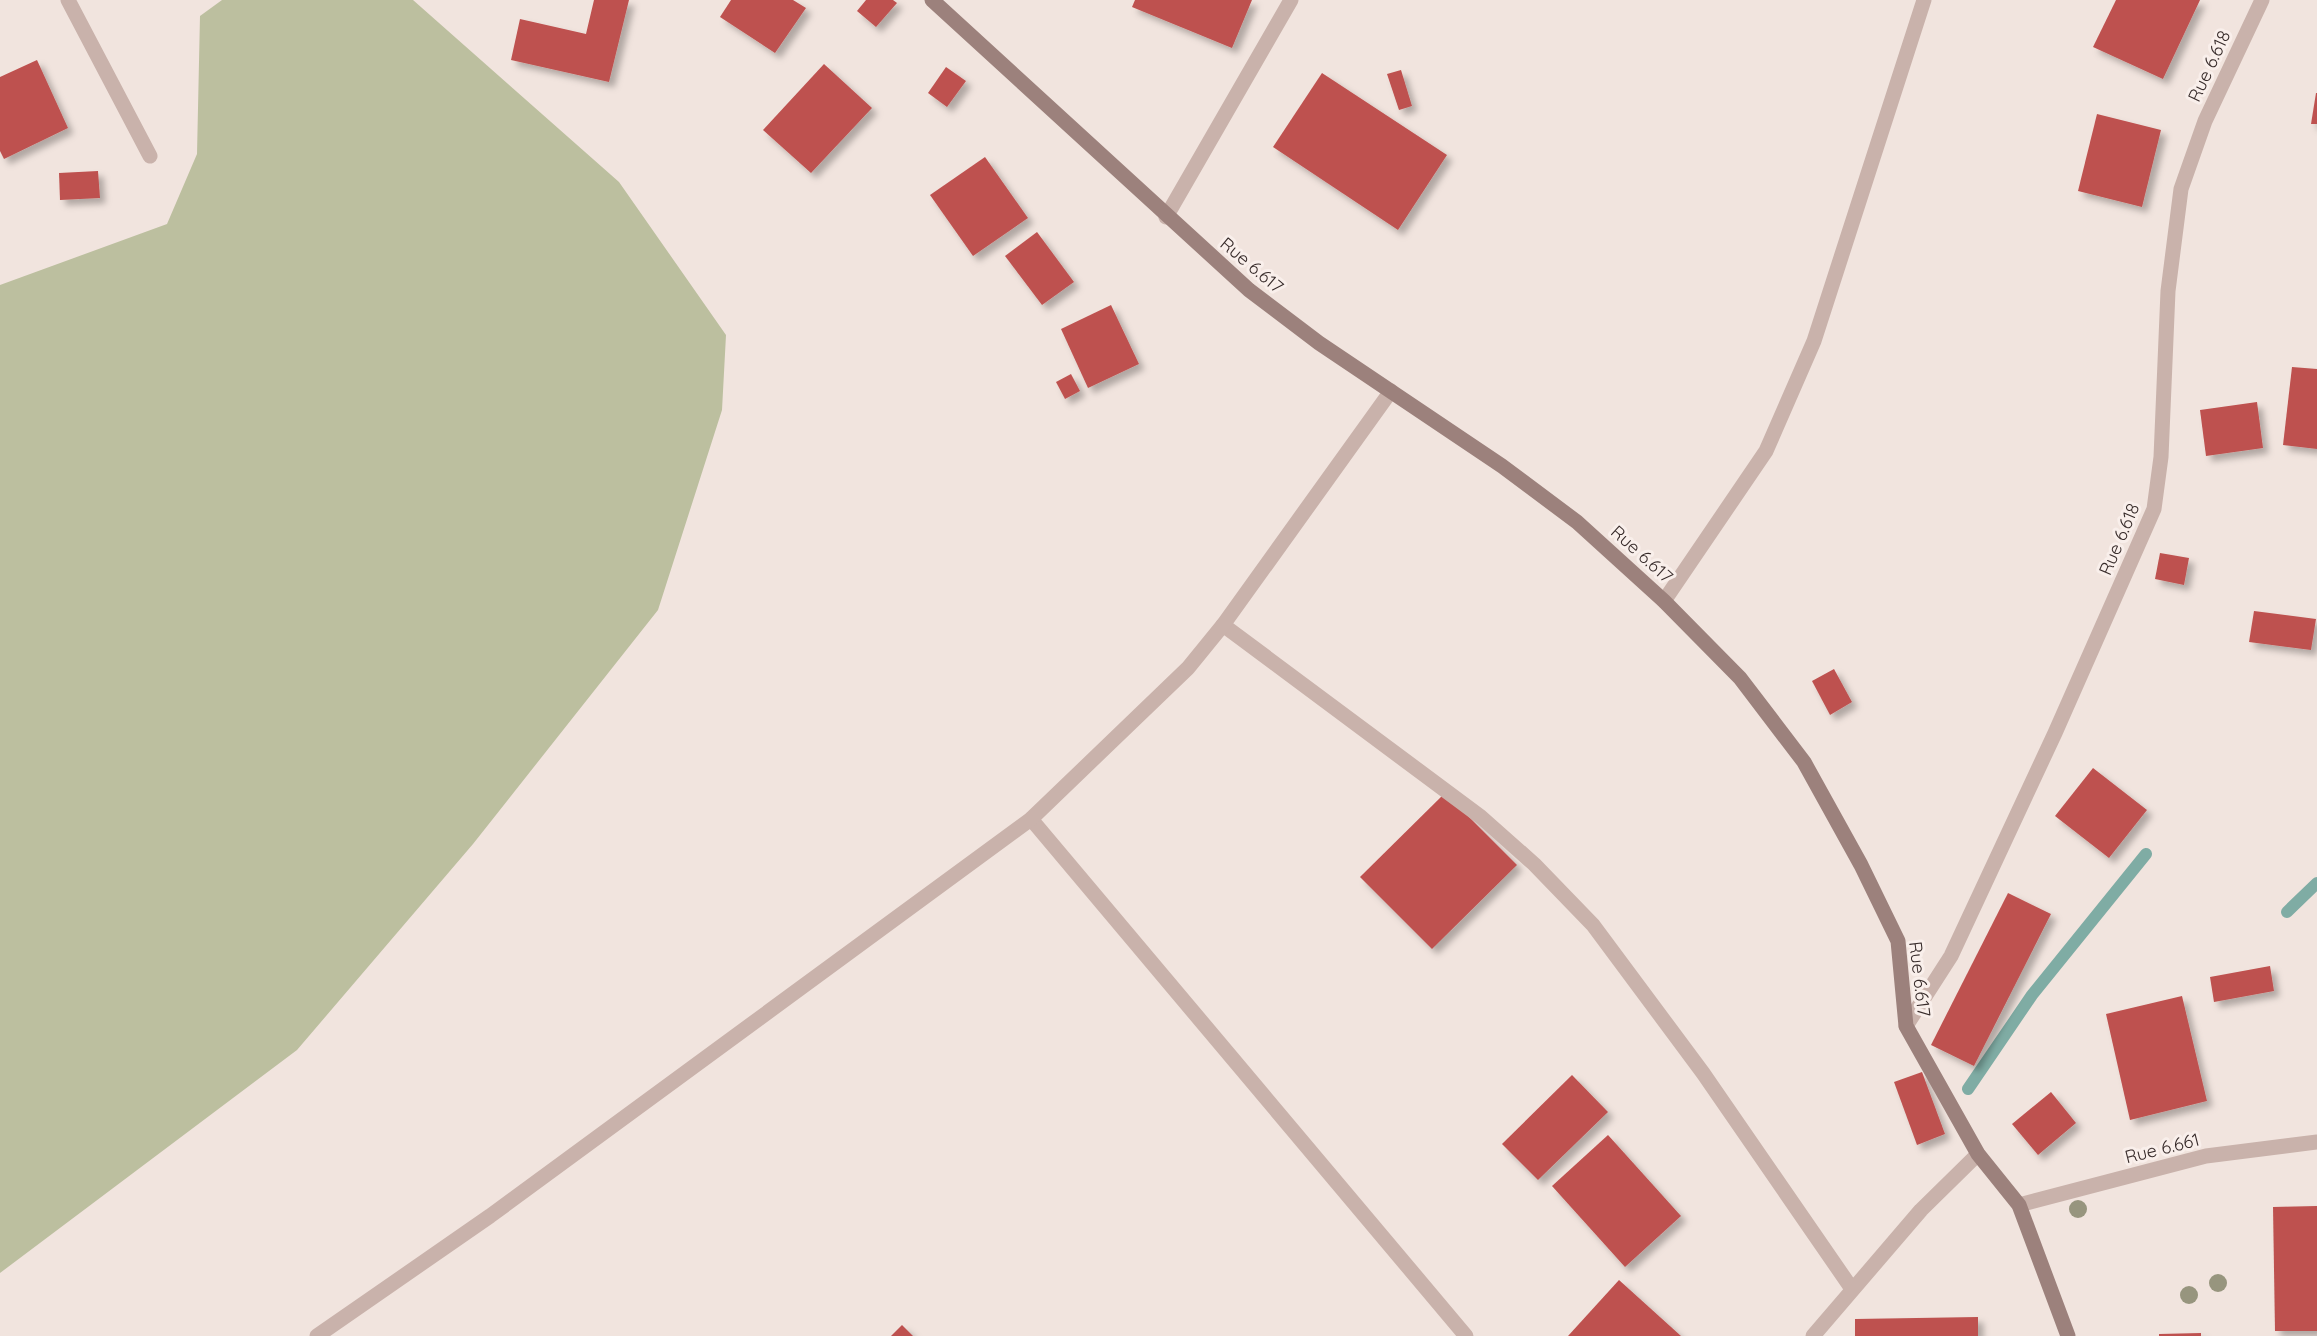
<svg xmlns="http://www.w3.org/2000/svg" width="2317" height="1336" font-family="Quicksand,sans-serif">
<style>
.green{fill:#bcbf9f}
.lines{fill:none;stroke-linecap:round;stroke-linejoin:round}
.stream{stroke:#7faca4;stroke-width:12}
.building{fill:#be514f;filter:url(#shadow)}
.street{stroke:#c9b2ab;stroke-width:15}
.secondary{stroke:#9c817c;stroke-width:15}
.tree{fill:#97957e}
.labels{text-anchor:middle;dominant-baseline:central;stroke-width:6;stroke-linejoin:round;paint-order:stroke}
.street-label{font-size:18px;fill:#372b2a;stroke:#f9efeb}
</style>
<defs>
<filter id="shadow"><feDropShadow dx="5.5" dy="5.5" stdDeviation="3" flood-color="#0004"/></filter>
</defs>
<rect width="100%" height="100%" fill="#f1e4de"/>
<polygon class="green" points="222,0 413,0 619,182 726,335 722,410 658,610 473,844 297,1050 0,1273 0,285 167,224 197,154 200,16"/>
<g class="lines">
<g class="stream">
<polyline points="2287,912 2317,883"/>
<polyline points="1968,1089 2032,995 2146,854"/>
</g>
</g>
<g class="building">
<polygon points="594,0 629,0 609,82 511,60 520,19 586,34"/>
<polygon points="731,0 793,0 806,8 775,53 720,17"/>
<polygon points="866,0 893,0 897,3 876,27 857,11"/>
<polygon points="1135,0 1252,0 1232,48 1132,7"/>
<polygon points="2116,0 2200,0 2163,79 2093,47"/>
<polygon points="37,60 68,128 4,159 0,151 0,77"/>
<polygon points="824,64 872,108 811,173 763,130"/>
<polygon points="946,67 966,81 947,107 928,93"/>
<polygon points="1401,70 1412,106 1399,110 1387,74"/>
<polygon points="1322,73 1447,155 1398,230 1273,147"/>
<polygon points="2316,93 2317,93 2317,124 2311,124"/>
<polygon points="2097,114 2161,130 2142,207 2078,191"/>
<polygon points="985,157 1028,218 973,256 930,195"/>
<polygon points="98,171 100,198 60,200 59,173"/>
<polygon points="1037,232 1074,282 1042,305 1005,256"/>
<polygon points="1111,305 1139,364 1088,388 1061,329"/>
<polygon points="2292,367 2317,369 2317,449 2283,445"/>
<polygon points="1071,374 1080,391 1065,399 1056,382"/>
<polygon points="2257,402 2263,448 2206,456 2200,410"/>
<polygon points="2160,553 2189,558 2184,585 2155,579"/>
<polygon points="2254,611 2316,619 2311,650 2249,642"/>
<polygon points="1834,669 1852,702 1830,715 1812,681"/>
<polygon points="2093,768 2147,810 2109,858 2055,816"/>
<polygon points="1445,793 1517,865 1432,949 1360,877"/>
<polygon points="2008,893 2051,914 1974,1066 1931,1045"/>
<polygon points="2270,966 2274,991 2214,1002 2210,977"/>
<polygon points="2182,996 2207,1101 2130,1120 2106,1014"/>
<polygon points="1922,1072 1945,1134 1917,1145 1894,1082"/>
<polygon points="1572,1075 1608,1112 1538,1180 1502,1144"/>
<polygon points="2051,1092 2076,1123 2038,1155 2012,1124"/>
<polygon points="1608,1135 1681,1216 1625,1267 1552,1186"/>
<polygon points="2317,1206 2317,1331 2275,1331 2273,1207"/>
<polygon points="1619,1280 1681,1336 1568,1336"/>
<polygon points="1978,1317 1978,1336 1855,1336 1855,1319"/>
<polygon points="902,1325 913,1336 891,1336"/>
<polygon points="2201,1333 2201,1336 2159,1336 2159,1334"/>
</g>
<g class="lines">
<g class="street">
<polyline points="68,0 150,156"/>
<polyline points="1166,217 1291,0"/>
<polyline points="1664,601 1766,451 1814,341 1924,0"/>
<polyline points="1223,625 1481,817 1534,864 1593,925 1703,1073 1852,1289"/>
<polyline points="1031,819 1466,1336"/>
<polyline points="1906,1026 1951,956 2055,733 2154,509 2161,457 2168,291 2181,189 2205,121 2262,0"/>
<polyline points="2019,1205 2206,1156 2317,1142"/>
<polyline points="317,1336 490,1216 1031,819 1188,668 1223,625 1391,391"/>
<polyline points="1813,1336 1921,1210 1978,1154"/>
</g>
<polyline class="secondary" points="932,0 1249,290 1319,343 1502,466 1577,522 1664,601 1740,678 1804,762 1861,865 1898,941 1906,1026 1978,1154 2019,1205 2068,1336"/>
</g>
<g class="tree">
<circle cx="2078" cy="1209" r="9"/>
<circle cx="2218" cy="1283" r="9"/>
<circle cx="2189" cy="1295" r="9"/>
</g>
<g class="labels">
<g class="street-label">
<text transform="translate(2209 66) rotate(-65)">Rue 6.618</text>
<text transform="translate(1252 265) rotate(40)">Rue 6.617</text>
<text transform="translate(2119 539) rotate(-67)">Rue 6.618</text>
<text transform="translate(1642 554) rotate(42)">Rue 6.617</text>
<text transform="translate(1920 979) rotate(83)">Rue 6.617</text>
<text transform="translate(2162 1148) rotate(-14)">Rue 6.661</text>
</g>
</g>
</svg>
